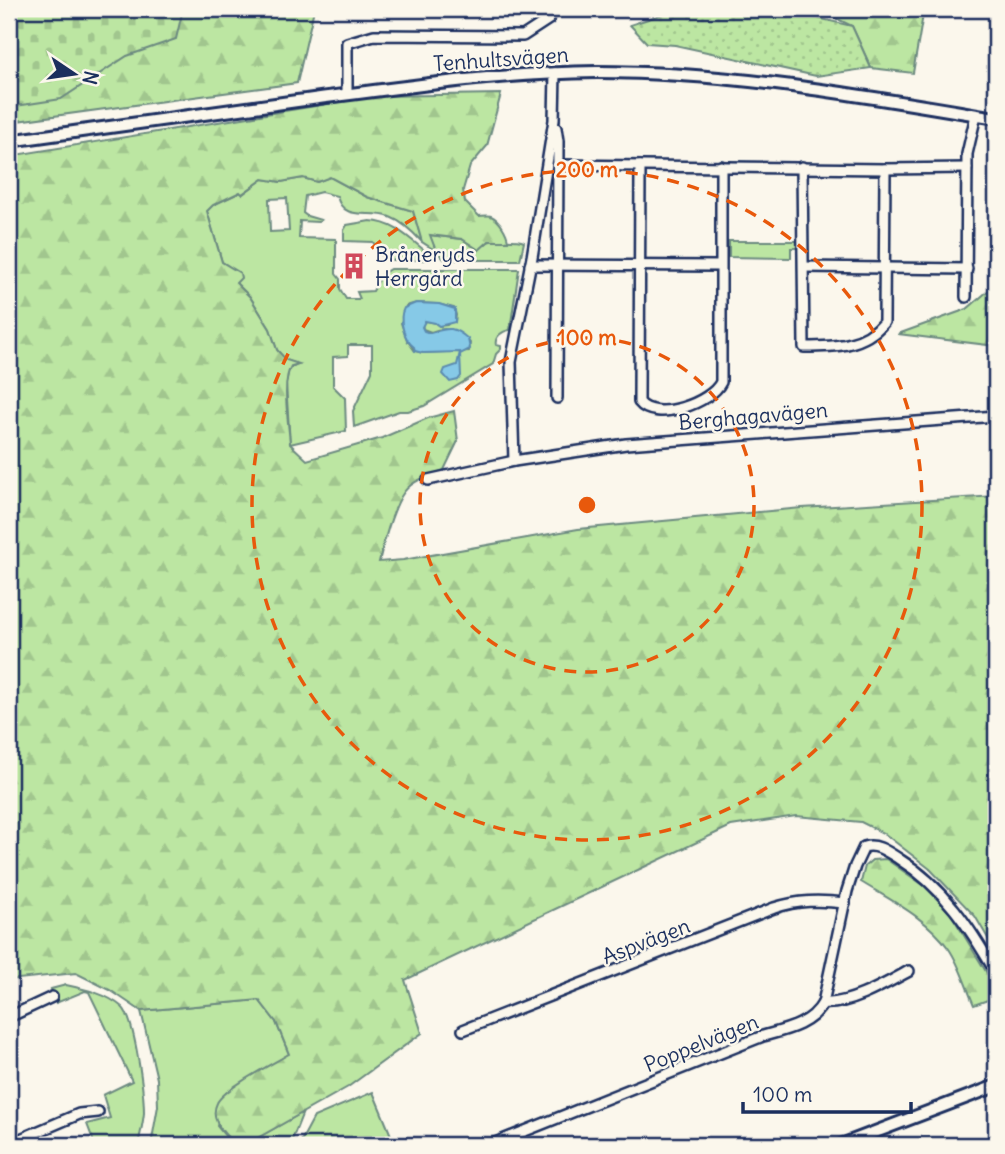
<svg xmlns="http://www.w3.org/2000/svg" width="1005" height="1154" font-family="Delius,sans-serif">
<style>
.green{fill:#bce6a2;stroke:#6c8a80;stroke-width:2;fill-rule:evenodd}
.forest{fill:url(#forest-firs);stroke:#6c8a80;stroke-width:2}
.cemetery{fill:url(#cemetery-stones);stroke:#6c8a80;stroke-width:2}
.garden{fill:url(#garden-dots);stroke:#6c8a80;stroke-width:2}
.water{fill:#86c9e7;stroke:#5b8bb0;stroke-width:2}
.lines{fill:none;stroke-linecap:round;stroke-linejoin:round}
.minor-casing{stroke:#1b2f5e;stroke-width:14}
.tertiary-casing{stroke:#1b2f5e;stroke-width:16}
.minor{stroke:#fbf7ec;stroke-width:9}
.tertiary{stroke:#fbf7ec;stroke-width:10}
.ring{fill:none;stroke:#e8590c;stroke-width:3.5;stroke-dasharray:12 9}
.labels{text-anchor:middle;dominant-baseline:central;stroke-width:5;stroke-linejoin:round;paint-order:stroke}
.street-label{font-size:21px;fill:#1b2f5e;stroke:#fbf7ec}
.poi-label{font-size:21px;fill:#1b2f5e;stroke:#fbf7ec;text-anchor:start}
.centre{fill:#e8590c;stroke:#fbf7ec;stroke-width:3.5}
.ring-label{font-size:21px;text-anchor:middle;font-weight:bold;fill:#e8590c;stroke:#fbf7ec;stroke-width:5;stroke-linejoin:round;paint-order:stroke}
</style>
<defs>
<pattern id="forest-firs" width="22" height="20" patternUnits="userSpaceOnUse" patternTransform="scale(1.75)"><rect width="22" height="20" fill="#bce6a2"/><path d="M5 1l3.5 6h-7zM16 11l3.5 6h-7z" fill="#a1c68e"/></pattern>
<pattern id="cemetery-stones" width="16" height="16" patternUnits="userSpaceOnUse" patternTransform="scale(1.75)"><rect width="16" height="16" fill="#bce6a2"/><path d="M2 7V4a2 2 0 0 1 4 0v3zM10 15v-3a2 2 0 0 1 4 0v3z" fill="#a1c68e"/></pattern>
<pattern id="garden-dots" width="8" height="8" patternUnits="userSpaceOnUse" patternTransform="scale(1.75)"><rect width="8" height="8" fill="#bce6a2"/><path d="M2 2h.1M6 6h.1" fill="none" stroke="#a1c68e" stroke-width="1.8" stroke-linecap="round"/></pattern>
</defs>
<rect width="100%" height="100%" fill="#fbf7ec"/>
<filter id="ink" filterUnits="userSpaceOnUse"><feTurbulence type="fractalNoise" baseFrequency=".0143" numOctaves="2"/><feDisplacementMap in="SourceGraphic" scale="14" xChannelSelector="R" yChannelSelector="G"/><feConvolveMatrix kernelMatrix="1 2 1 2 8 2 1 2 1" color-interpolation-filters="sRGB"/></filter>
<g filter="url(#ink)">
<g class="green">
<path d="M330 177 367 197 413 211 422 242C413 232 403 222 390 217 371 209 343 223 337 196L321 192 305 196 303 213 307 216 321 220 318 222 300 221 299 238 336 239V274L340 279V289L346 299H360L357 292 373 291 382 274 390 269H519L510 330C502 331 494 337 496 345L501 346V349L496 354 493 364 424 406 408 411H399L354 427 353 411 372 371V345H348V356L333 357V386L345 398 346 431 290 444 286 384 289 369 297 364 286 360 277 350 270 329 250 297 236 283 228 266 222 262 207 211 213 205 241 192 243 194 263 179 281 182 303 178 317 182ZM287 198 289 231 270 232 269 199ZM416 303 438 304 454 308 456 315 455 322 452 320 447 325 439 326 435 323 425 321 422 324 423 329 431 332C445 326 460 329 470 343L469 351 423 353 415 351 407 340 401 323 406 306Z"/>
<path d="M370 221C395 222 411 240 430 255V260H384L373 242 344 241V230L347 225Z"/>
<path d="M429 235 462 239 479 250C482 247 485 244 488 242 493 239 518 239 524 242L520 260H445L436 251Z"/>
<polygon points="729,241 799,241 799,248 791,248 791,258 729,257"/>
<path d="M66 985C85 989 107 994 122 1007 135 1018 144 1094 144 1113 143 1124 140 1135 138 1145H95L87 1124 110 1118 103 1095 132 1081 89 992 85 991 56 1003 51 989Z"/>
<polygon points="259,1000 276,1022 289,1054 226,1093 217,1126 230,1142 252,1141 303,1112 290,1145 151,1145 158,1106 157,1079 141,1011"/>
<polygon points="373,1092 395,1145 299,1145 314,1117"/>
</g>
<g class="forest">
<polygon points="9,9 314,9 297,83 9,122"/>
<polygon points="817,9 924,9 913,73 871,68 852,26"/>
<path d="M501 94 487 146 470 166 463 190 465 202 479 216C481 216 490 215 491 216 500 220 507 233 508 241H489L479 250 462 239 430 235 436 251 422 242 413 211 367 197 330 177 317 182 303 178 281 182 263 179 242 194 240 192 213 205 207 211 222 262 240 273 241 278 236 283 250 297 270 329 277 350 286 360 299 364 291 366C281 382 289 425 290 444L307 460 382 438 428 418 454 411 458 441 444 470C431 475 413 480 404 492 393 507 383 544 379 562L403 560 578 529 802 508 996 496V952L975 916 930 869 885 834 861 822 796 816 731 826 405 980 422 1033 348 1087 252 1141C235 1146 235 1146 224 1133 217 1125 211 1115 217 1103 223 1089 274 1063 289 1054L276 1022 259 1000 141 1011 110 990 76 973 9 980V156L377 96Z"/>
<polygon points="996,284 996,346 898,334 967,309"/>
<path d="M886 859 926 887 951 914 996 988V997L974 1005C966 987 960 965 949 949 927 918 892 901 861 882L865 866 872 860Z"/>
</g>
<polygon class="cemetery" points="9,9 183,9 176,39 127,56 61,99 9,107"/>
<polygon class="garden" points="708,9 797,9 805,15 852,26 871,68 816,76 675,45 647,43 630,25 669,12"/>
<path class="water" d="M416 303 439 304 455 309V322L439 326 435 323 425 321 422 327 424 331 430 333C448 328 452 325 468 339L470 349 460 354 461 376 458 380 450 382 443 374 445 369 457 365 460 352 423 353 415 351 414 347C404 340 398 319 404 308Z"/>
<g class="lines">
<g class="minor-casing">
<g id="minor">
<polyline points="347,94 347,43 374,35 523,36 549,19 553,9"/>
<polyline points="556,128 558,141 557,398"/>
<polyline points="558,165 885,169 967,168"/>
<path d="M640 166 639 402C655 423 711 403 721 382V166"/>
<path d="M802 167 804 347C834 347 864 347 884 322L885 169"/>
<polyline points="530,265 720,266"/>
<polyline points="804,267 967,269"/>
<polyline points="966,297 967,154 976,115"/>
<polyline points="514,461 511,362 532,257 554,120 555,73"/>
<polyline points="428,480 514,461 626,444 996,416"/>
<path d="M823 1003C848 1006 887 983 909 971"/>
<polyline points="9,1017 52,997"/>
<path d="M463 1030 774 908C798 900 820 900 845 903"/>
<polyline points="9,1144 79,1114 98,1112"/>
<path d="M490 1145 763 1036C785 1030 811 1025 823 1003L847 891 855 866 864 847C877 843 888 852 899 859 944 887 970 928 996 973"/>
</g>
</g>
<g class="tertiary-casing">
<g id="tertiary">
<path d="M9 141C105 127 201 115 297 101 397 88 496 73 597 72 731 72 865 96 996 118"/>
<polyline points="841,1145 996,1086"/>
</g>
</g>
<use href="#minor" class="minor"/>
<use href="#tertiary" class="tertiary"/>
</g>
</g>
<g class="ring">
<circle cx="587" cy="505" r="167"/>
<circle cx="587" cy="505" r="335"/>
</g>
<defs>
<g id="building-bare" transform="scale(2.1)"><path d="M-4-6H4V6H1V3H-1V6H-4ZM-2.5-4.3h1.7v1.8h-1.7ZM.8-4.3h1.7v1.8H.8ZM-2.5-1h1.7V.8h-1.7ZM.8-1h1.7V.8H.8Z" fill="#d1495b" stroke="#fbf7ec" stroke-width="2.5" paint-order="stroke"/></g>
</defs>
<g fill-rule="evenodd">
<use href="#building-bare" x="354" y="266"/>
</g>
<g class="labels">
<g class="street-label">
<text transform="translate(501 59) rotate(-4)">Tenhultsvägen</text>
<text transform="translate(753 416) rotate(-5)">Berghagavägen</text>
<text transform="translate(646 941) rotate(-21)">Aspvägen</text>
<text transform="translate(701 1043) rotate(-22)">Poppelvägen</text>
</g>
<g class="poi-label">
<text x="375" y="254">Bråneryds<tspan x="375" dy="24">Herrgård</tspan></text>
</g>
</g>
<circle cx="587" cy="505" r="10" class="centre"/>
<g class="ring-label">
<text x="587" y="177">200 m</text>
<text x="587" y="345">100 m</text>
</g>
<rect width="1005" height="1154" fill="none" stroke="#fbf7ec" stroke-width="35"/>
<rect x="18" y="18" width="970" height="1119" fill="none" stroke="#1b2f5e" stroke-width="2.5" filter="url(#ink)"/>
<g transform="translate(74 74) rotate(103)" stroke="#fbf7ec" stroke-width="5" paint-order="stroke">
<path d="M0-5L12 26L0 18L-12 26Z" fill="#1b2f5e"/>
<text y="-10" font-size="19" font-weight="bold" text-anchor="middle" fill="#1b2f5e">N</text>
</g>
<path d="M743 1102v10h168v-10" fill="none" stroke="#1b2f5e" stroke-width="3.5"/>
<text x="753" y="1102" font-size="21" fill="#1b2f5e" stroke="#fbf7ec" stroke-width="5" paint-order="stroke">100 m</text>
</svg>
